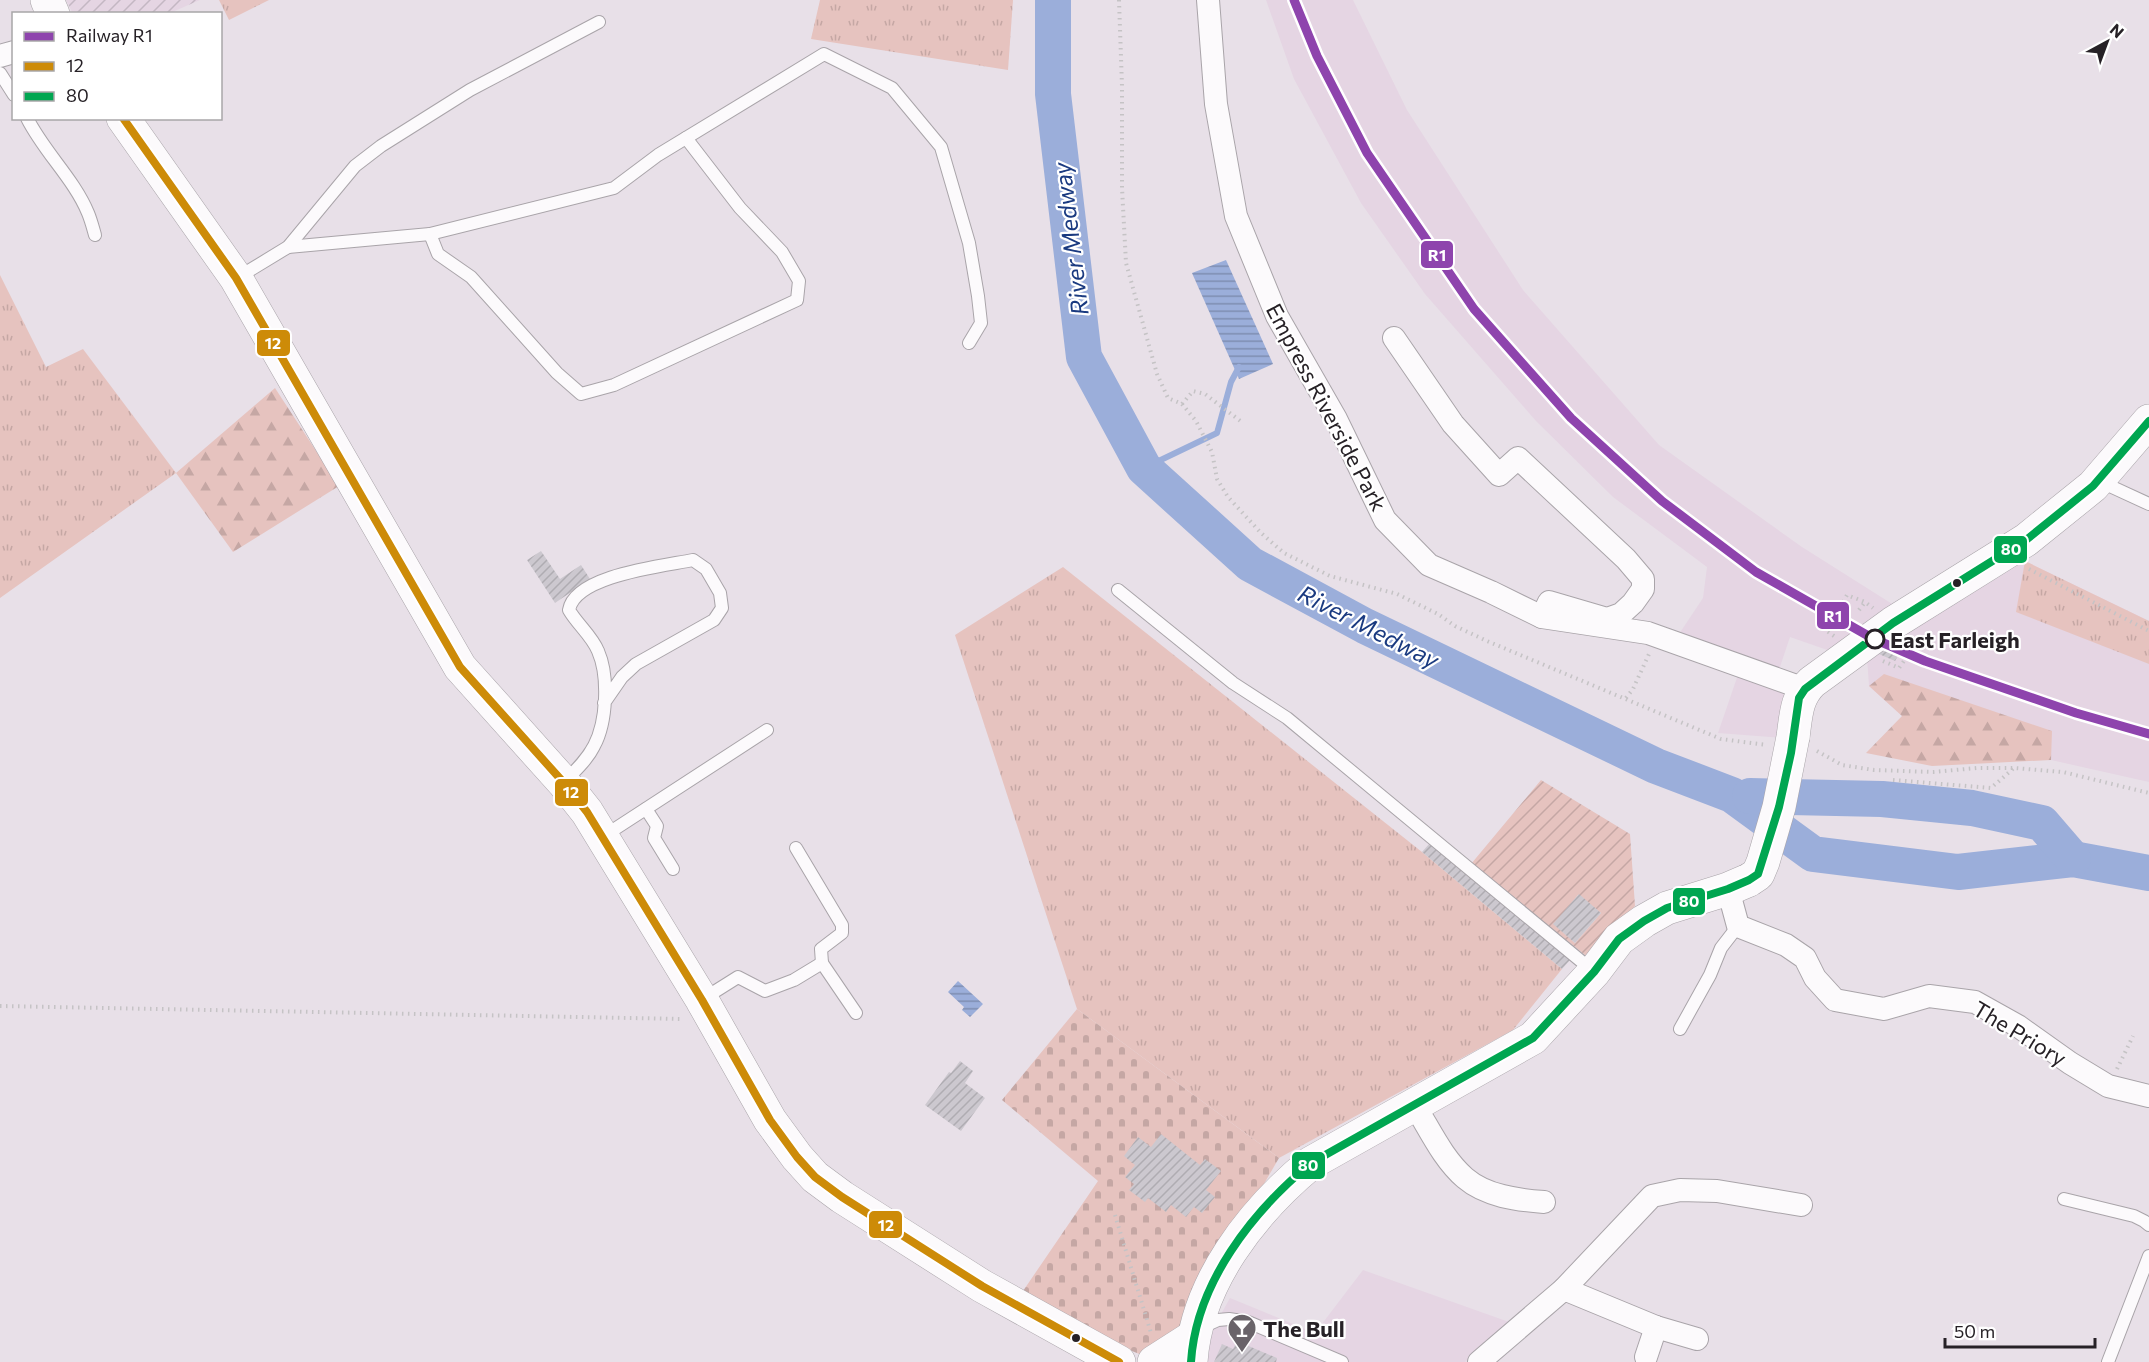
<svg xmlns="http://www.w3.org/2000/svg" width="2149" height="1362" font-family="Commissioner,sans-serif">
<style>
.built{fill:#e5d5e3}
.industrial{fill:url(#industrial-furrows)}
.grass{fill:url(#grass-tufts)}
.forest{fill:url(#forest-firs)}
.cemetery{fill:url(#cemetery-stones)}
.garden{fill:url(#garden-furrows);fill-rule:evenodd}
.water{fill:url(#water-rules)}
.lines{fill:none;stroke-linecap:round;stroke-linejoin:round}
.stream{stroke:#9baeda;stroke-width:6}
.river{stroke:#9baeda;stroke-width:36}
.building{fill:url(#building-hatch)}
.lane-casing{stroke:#a9a4a9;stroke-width:14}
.street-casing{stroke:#a9a4a9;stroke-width:24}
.secondary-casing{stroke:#a9a4a9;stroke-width:34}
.path{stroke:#c5c3c5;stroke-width:4;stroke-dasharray:1.5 4.5;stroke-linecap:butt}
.lane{stroke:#fcfafc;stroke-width:12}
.street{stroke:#fcfafc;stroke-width:22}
.secondary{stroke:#fcfafc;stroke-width:33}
.secondary-bridge-casing{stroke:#a9a4a9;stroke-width:34;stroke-linecap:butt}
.secondary-bridge{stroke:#fcfafc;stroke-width:33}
.bus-1-casing{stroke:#fff;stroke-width:12}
.bus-2-casing{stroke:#fff;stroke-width:12}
.bus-1{stroke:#cd8b08;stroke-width:8}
.bus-2{stroke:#00a651;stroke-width:8}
.rail-1-casing{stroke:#fff;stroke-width:14}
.rail-1{stroke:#8e44ad;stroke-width:9}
.bus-dot{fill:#262126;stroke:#fff;stroke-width:2}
.stop-dot{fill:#fff;stroke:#262126;stroke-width:3}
.labels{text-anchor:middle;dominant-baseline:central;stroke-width:4.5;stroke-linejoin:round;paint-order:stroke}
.street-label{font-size:22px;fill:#262126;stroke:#fff}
.stop-label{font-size:22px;font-weight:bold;fill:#262126;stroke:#fff;text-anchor:start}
.poi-label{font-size:22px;font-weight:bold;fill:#262126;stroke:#fff;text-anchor:start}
.water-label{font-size:24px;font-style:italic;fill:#1a3a80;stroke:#fff}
.line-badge{stroke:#fff;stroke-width:2}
.badge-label{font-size:16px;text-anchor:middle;font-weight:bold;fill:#fff}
</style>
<defs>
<pattern id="industrial-furrows" width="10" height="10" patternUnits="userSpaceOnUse" patternTransform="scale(1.5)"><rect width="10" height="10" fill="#e5d5e3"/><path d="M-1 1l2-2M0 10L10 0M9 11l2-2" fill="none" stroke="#c4b7c3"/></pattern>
<pattern id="grass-tufts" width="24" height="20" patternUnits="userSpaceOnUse" patternTransform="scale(1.5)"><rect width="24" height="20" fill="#e6c3bf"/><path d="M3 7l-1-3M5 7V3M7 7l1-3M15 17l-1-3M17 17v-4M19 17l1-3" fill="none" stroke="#c5a7a4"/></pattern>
<pattern id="forest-firs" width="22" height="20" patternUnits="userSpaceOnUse" patternTransform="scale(1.5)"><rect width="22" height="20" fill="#e6c3bf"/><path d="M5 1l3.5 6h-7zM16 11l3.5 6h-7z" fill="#c5a7a4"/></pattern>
<pattern id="cemetery-stones" width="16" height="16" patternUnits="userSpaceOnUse" patternTransform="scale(1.5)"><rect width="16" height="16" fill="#e6c3bf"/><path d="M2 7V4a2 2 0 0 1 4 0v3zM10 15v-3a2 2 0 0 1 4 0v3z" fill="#c5a7a4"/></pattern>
<pattern id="garden-furrows" width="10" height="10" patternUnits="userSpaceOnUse" patternTransform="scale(1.5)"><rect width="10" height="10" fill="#e6c3bf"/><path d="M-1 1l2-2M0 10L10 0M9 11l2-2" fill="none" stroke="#c5a7a4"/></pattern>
<pattern id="water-rules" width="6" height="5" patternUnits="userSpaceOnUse" patternTransform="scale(1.5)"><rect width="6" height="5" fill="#9baeda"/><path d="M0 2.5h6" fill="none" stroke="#7e8db1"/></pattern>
<pattern id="building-hatch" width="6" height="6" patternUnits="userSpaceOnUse" patternTransform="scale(1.5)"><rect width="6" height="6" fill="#ccc8cf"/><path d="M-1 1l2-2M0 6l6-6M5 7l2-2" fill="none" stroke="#afacb2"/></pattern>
</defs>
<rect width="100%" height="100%" fill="#e8e0e8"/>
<g class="built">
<polygon points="1266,0 1353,0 1407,110 1523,290 1659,445 1802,547 1897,607 1833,652 1790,637 1780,667 1789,697 1785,738 1718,733 1742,663 1677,637 1703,598 1707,567 1613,497 1536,421 1425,294 1361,203 1294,79"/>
<polygon points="2025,561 2149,621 2149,782 2051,760 1902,716 1869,686 1867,658"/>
<polygon points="1363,1270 1509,1322 1465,1362 1205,1362 1206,1341 1230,1298 1315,1333"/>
</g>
<polygon class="industrial" points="66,0 200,0 170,13 73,14"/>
<g class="grass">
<polygon points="219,0 269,0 229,20"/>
<polygon points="820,0 1013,0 1008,70 811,39"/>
<polygon points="0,275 46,367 83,349 176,473 0,598"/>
<polygon points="2025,561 2149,621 2149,664 2016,612"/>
<polygon points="1063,567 1422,852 1562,969 1513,1030 1279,1158 1077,1009 955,635"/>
</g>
<g class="forest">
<polygon points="275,388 339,486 233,552 176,473"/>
<polygon points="1884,674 2052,731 2051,760 1932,766 1866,753 1902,716 1869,686"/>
</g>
<polygon class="cemetery" points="1077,1009 1279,1158 1169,1348 1144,1356 1132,1351 1023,1291 1098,1181 1002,1100"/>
<path class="garden" d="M1541 780 1630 834 1635 906 1590 959 1471 864ZM1578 895 1601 913 1575 943 1554 924Z"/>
<g class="water">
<polygon points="1226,260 1273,364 1239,379 1192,273"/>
<polygon points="958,981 983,1004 970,1017 962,1010 964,1007 948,992"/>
</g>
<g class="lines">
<polyline class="stream" points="1144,468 1217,433 1231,382 1239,367"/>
<g class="river">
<polyline points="1053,0 1053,94 1084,357 1144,468 1250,564 1365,626 1656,766 1732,795 1813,854 1958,872 2073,859 2149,873"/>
<polyline points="1750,796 1882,799 1972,808 2042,823 2073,859"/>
</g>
</g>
<g class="building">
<polygon points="541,551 560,579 581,565 590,579 555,603 527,560"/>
<polygon points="1881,648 1898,656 1895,661 1879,654"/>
<polygon points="1430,843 1570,960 1562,969 1422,852"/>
<polygon points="1579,894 1601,913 1575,943 1553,924"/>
<polygon points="960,1061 973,1071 965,1083 985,1098 961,1131 925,1105 949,1072 951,1073"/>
<polygon points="1161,1134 1200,1165 1205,1159 1221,1171 1206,1190 1215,1197 1202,1213 1194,1207 1186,1217 1171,1205 1166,1212 1148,1198 1145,1202 1129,1190 1134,1184 1125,1177 1135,1165 1124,1156 1138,1137 1151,1147"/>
<polygon points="1237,1341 1277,1358 1276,1362 1214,1362 1222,1344 1233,1349"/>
</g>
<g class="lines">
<g class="lane-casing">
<g id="lane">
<polyline points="0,73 14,95"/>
<path d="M27 118C44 152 74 179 88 213 91 220 93 228 95 235"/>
<polyline points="430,234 438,254 471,277 557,373 581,394 614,385 797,300 799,281 782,252 740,208 686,138"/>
<polyline points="288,247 430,234 614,188 658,155 824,54 892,88 941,147 969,243 978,296 981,323 969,343"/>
<polyline points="237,278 288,247 355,166 381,146 470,90 599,22"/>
<polyline points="2099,481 2149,504"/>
<polyline points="1118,590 1233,683 1287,718 1593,971"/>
<path d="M564 782C575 771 587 760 594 746 607 722 609 676 598 651 592 636 577 624 569 610 575 575 664 566 693 560L706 569 720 593 722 608 714 620 636 664 622 677 604 703"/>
<polyline points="646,809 657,826 654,838 673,869"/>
<polyline points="604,836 767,730"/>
<polyline points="796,848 842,925 842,933 821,949 822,963"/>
<polyline points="703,999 738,977 765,991 794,980 822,963 856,1013"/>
<polyline points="1680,1029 1710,975 1721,948 1738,926"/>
<polyline points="2064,1199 2134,1216 2144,1221 2149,1225"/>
<polyline points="1201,1324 1207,1325 1218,1320 1229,1319 1248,1322 1342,1362"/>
<polyline points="2108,1362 2149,1256"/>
</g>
</g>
<g class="street-casing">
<g id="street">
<polyline points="1208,0 1216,104 1236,216 1277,316 1336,419 1385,520 1429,565 1491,592 1542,617 1648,633 1805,689"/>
<polyline points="0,56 14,52"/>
<polyline points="1394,338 1453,424 1499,475 1518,458 1626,559 1643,579 1643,589 1633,603 1621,614 1607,619 1549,602 1542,617"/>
<polyline points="1728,889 1738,926 1786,945 1805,958 1815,978 1835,1000 1884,1009 1929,996 1975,1002 2018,1026 2070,1063 2108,1086 2149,1096"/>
<path d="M1415 1106C1430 1130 1443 1159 1465 1178 1486 1196 1517 1200 1544 1202"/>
<polyline points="1564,1289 1652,1196 1680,1190 1717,1191 1801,1205"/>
<polyline points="1646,1357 1656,1327"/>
<polyline points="1479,1362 1564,1289 1656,1327 1697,1339"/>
</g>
</g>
<g class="secondary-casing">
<g id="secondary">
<polyline points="47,0 53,14"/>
<polyline points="123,118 236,278 460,667 564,783 587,812 702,1000 770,1120 797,1157 815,1177 842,1197 982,1286 1119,1362"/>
<path d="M1793 737C1796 716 1796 697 1812 682L1893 623 2026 540 2093 486 2149 421"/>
<polyline points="1154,1362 1193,1337"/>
<path d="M1191 1362C1196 1283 1252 1212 1311 1163L1533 1038 1594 972 1619 939 1644 921 1667 908 1728 889 1749 880"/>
</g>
</g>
<g class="path">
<polyline points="1119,0 1122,86 1122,188 1126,263 1157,374 1168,398 1182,404 1196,421 1212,452 1217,479 1228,497 1261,533 1284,553 1330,576 1397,594 1438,614 1455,626 1487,641 1721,739 1767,745"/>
<polyline points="1182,404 1193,391 1205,394 1243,423"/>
<polyline points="2029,569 2149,631"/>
<polyline points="1859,610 1865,602"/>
<polyline points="1834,636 1827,631 1847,595 1865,602 1873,608"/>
<polyline points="1883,661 1899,668 1904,661"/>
<polyline points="1626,698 1633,689 1649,654"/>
<polyline points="1817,751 1842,765 1874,770 1933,772 1977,768 2014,768 2063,772 2149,793"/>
<polyline points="1893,780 1991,788 2014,768"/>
<polyline points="0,1006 683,1019"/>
<polyline points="2117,1069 2133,1036"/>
<polyline points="1115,1215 1151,1333"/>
</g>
<use href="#lane" class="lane"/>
<use href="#street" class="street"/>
<use href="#secondary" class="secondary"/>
<g class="secondary-bridge-casing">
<polyline id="secondary-bridge" points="1749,880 1758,874 1763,862 1779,807 1793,737"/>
</g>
<use href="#secondary-bridge" class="secondary-bridge"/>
<g class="bus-1-casing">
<polyline id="bus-1" points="123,118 236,278 460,667 564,783 587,812 702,1000 770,1120 797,1157 815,1177 842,1197 982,1286 1119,1362"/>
</g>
<g class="bus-2-casing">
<path id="bus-2" d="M1191 1362C1196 1283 1252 1212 1311 1163L1533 1038 1594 972 1619 939 1644 921 1667 908 1728 889 1749 880 1758 874 1779 807 1791 753 1799 698 1805 689 1893 623 2026 540 2093 486 2149 421"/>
</g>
<use href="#bus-1" class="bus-1"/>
<use href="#bus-2" class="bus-2"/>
<g class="rail-1-casing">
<polyline id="rail-1" points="1294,0 1317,56 1367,153 1474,309 1571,418 1662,501 1756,572 1872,638 1925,661 2076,713 2149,734"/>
</g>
<use href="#rail-1" class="rail-1"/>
</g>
<defs>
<g id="bar-pin" transform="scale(1.5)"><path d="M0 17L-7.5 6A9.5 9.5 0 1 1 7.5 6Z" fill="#6a646a" stroke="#fff"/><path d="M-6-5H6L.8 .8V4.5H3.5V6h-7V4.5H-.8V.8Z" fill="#fff"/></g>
</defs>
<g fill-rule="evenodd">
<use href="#bar-pin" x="1242" y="1328"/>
</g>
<g class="bus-dot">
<circle cx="1957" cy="583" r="5"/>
<circle cx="1076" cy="1338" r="5"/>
</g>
<circle class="stop-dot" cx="1875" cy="639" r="9"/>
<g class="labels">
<g class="street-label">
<text transform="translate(1327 407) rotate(62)">Empress Riverside Park</text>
<text transform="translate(2020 1033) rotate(31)">The Priory</text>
</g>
<g class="stop-label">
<text x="1890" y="639">East Farleigh</text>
</g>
<g class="poi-label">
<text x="1263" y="1328">The Bull</text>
</g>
<g class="water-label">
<text transform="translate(1070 239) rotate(-97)">River Medway</text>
<text transform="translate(1369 626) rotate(27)">River Medway</text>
</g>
</g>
<g class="line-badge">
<rect x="1420" y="240" width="34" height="29" rx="6" fill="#8e44ad"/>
<rect x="256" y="329" width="35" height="28" rx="6" fill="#cd8b08"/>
<rect x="1993" y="535" width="35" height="29" rx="6" fill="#00a651"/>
<rect x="1816" y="601" width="34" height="29" rx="6" fill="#8e44ad"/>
<rect x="554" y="778" width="35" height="29" rx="6" fill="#cd8b08"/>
<rect x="1672" y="887" width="34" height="29" rx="6" fill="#00a651"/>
<rect x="1291" y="1151" width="35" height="29" rx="6" fill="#00a651"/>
<rect x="868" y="1210" width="35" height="29" rx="6" fill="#cd8b08"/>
</g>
<g class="badge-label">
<text x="1437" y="261">R1</text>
<text x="273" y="349">12</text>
<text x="2011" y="555">80</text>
<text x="1833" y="622">R1</text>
<text x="571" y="798">12</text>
<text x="1689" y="907">80</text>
<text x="1308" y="1171">80</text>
<text x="886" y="1231">12</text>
</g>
<rect x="12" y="12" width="210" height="108" fill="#ffffff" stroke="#a8a6a8" stroke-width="1.5"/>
<rect x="24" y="32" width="30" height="9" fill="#8e44ad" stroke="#a8a6a8" stroke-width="1.5"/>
<text x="66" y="42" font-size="18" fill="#262126">Railway R1</text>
<rect x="24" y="62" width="30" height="9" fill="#cd8b08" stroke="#a8a6a8" stroke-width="1.5"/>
<text x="66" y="72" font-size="18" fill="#262126">12</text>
<rect x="24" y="92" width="30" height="9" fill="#00a651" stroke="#a8a6a8" stroke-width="1.5"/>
<text x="66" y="102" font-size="18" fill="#262126">80</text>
<g transform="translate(2107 42) rotate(41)" stroke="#ffffff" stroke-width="4.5" paint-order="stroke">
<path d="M0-4.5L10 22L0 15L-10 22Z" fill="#262126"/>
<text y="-9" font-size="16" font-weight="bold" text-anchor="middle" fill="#262126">N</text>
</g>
<path d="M1945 1338v9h150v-9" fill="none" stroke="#262126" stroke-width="3"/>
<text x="1954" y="1338" font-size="18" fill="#262126" stroke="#ffffff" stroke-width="4.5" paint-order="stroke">50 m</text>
</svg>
